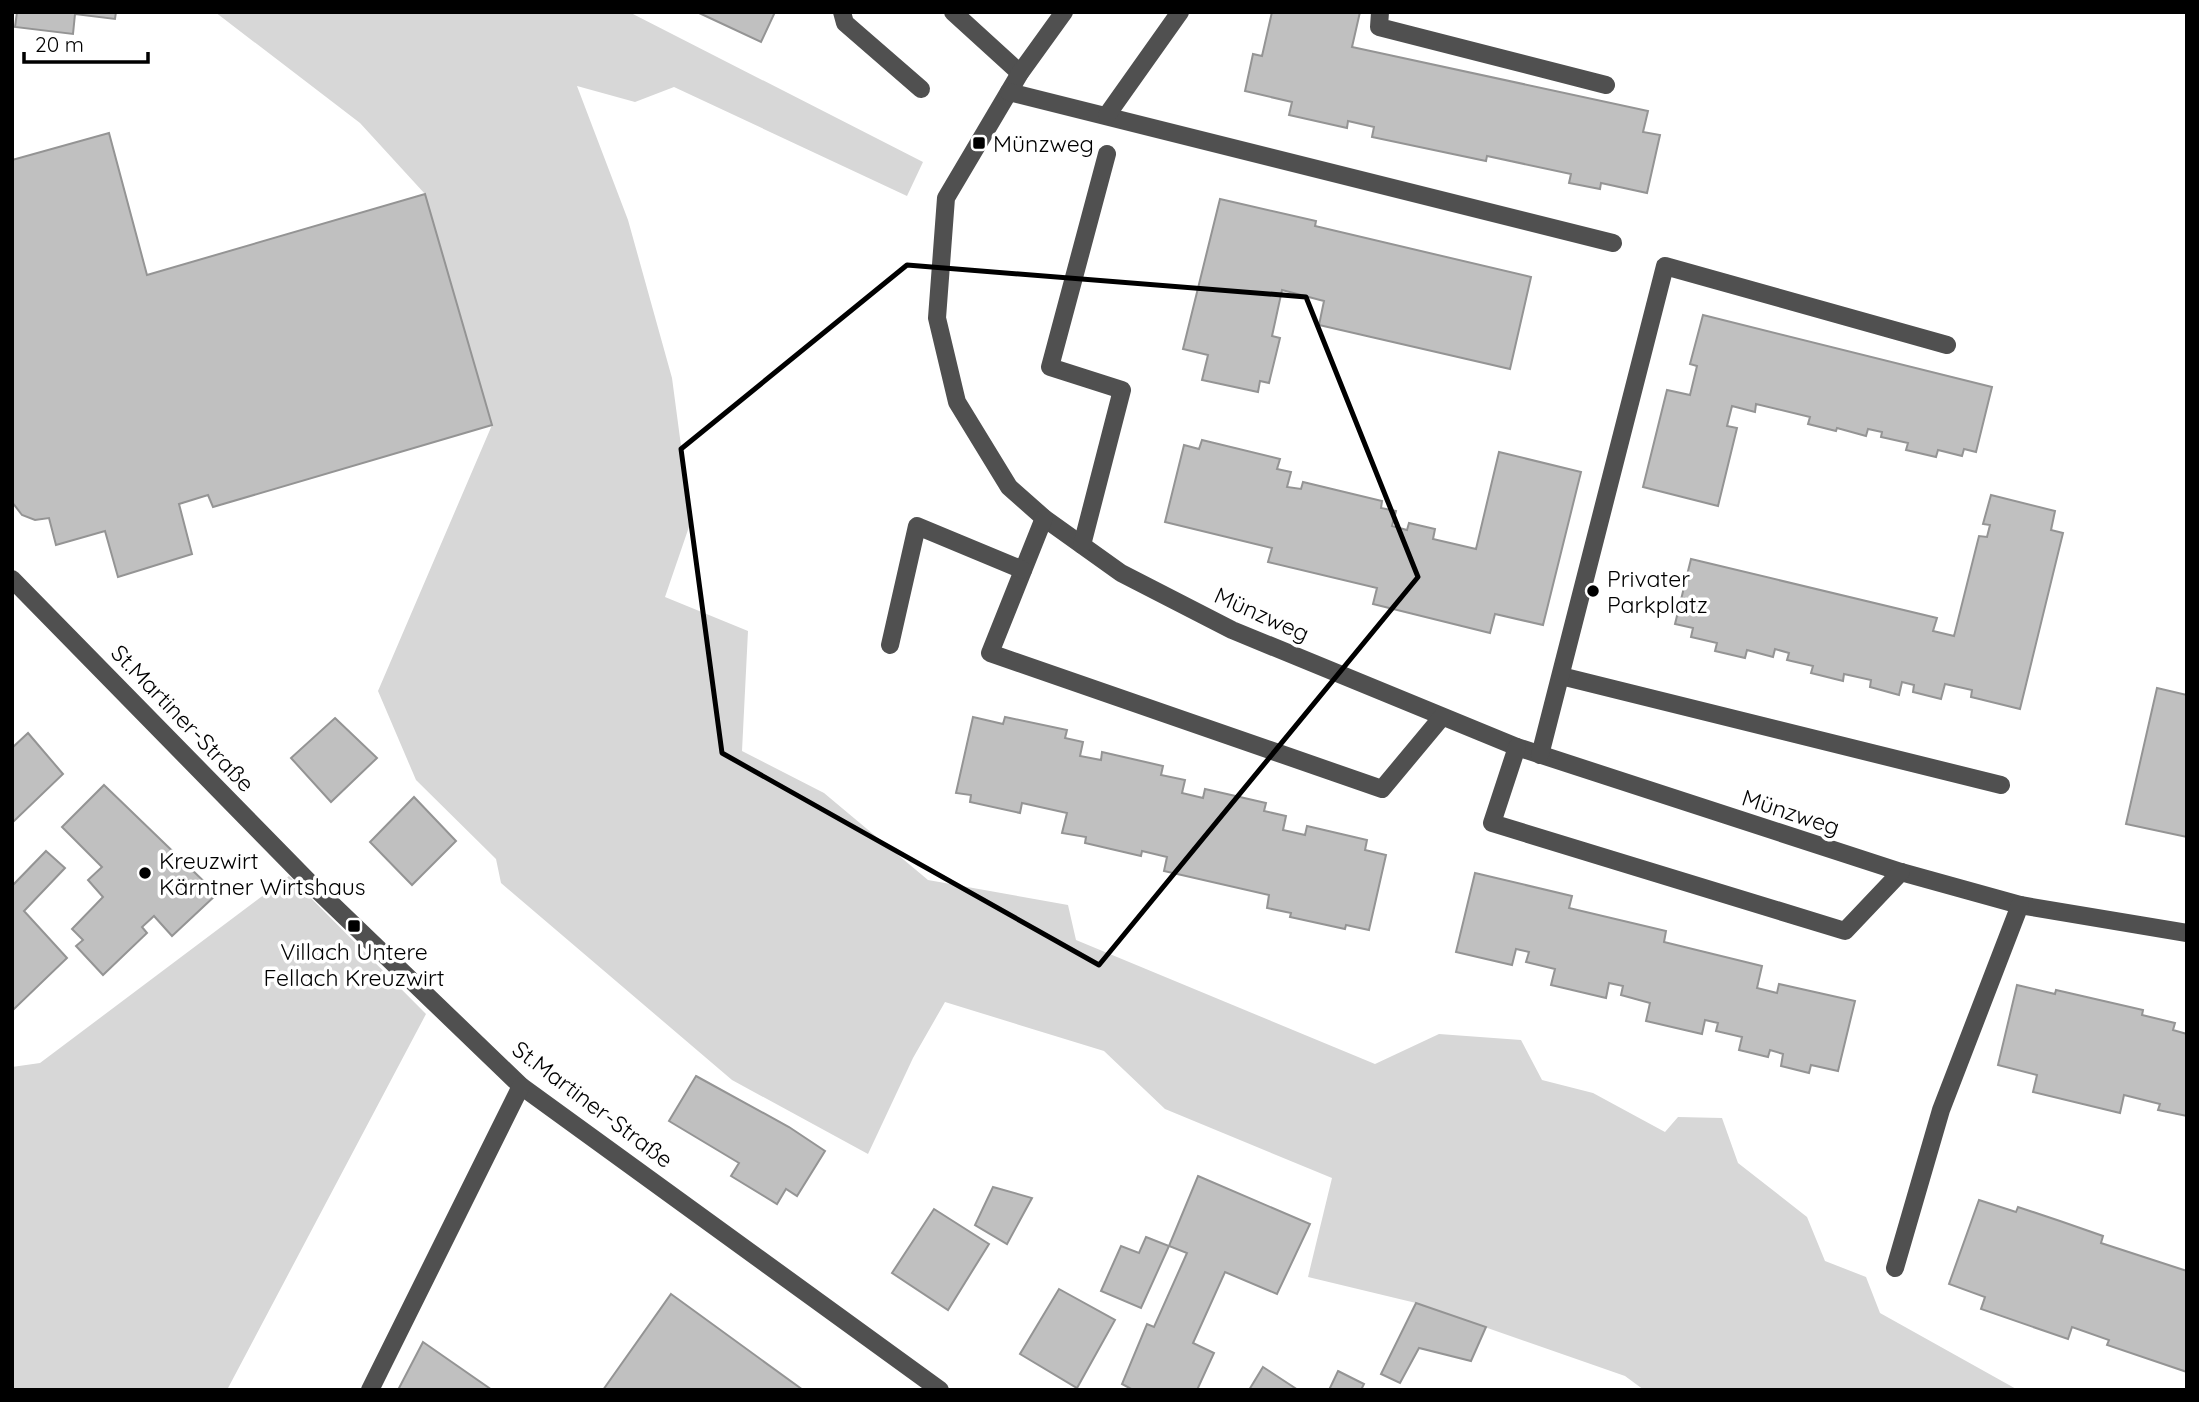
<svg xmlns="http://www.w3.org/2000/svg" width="2199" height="1402" font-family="Quicksand,sans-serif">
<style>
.green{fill:#d7d7d7}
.building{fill:#c0c0c0;stroke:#949494;stroke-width:2}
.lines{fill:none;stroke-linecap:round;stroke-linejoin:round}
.minor{stroke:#505050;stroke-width:18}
.marked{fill:none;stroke:#000;stroke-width:5;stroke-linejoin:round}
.poi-dot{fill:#000;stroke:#fff;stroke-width:2.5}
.labels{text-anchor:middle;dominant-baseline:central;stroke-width:7;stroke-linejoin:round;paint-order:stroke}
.poi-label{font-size:23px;fill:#000;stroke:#fff;text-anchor:start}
.street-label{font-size:23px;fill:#000;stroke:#fff}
</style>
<rect width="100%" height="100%" fill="#fff"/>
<g class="green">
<polygon points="215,12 629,12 923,162 907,196 674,87 635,102 577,86 628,220 672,378 691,521 665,597 748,631 742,751 824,793 928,880 1068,905 1076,940 1375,1064 1439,1034 1521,1040 1542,1080 1593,1093 1665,1132 1678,1117 1722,1118 1738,1163 1807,1217 1825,1261 1866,1277 1880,1313 2018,1390 1644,1390 1625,1376 1416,1303 1308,1277 1332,1178 1165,1109 1104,1051 945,1002 913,1058 868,1154 732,1080 501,883 496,859 416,780 378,691 492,425 425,194 360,123"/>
<polygon points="289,876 426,1014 227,1390 12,1390 12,1067 40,1063"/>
</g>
<g class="building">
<polygon points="17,12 116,12 115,19 75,14 73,34 15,27"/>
<polygon points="697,12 775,12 761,42"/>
<polygon points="1272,12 1360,12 1352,47 1648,111 1643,132 1660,135 1647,193 1601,183 1600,189 1569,183 1571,174 1487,156 1486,161 1372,137 1374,127 1348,121 1347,128 1289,115 1292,102 1245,91 1253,54 1262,56"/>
<polygon points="109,133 147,275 425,194 492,425 213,507 208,495 179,504 192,554 118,577 105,531 56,545 49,518 35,520 22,515 12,502 12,160"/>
<polygon points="1220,199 1316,221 1315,226 1531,277 1510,369 1319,325 1324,301 1282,290 1272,336 1280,338 1269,383 1260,381 1258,392 1202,380 1208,355 1183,349"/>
<polygon points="1703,315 1992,387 1976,452 1964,449 1962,456 1938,450 1936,457 1906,450 1908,443 1881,437 1882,432 1868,429 1866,436 1837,428 1836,431 1808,424 1810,417 1756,404 1755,412 1732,406 1727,426 1737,428 1718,506 1643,487 1667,390 1690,395 1697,366 1690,364"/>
<polygon points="1202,440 1280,459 1277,469 1291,472 1287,487 1301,489 1303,482 1382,501 1381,508 1396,511 1392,526 1407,530 1409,523 1435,529 1433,539 1476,549 1499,452 1581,472 1543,625 1495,614 1490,633 1373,604 1377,588 1268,562 1272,548 1165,522 1184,445 1199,449"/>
<polygon points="1991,495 2055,511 2051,530 2063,533 2020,709 1971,697 1972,690 1945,684 1941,699 1913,692 1914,685 1902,682 1899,695 1870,687 1871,680 1844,674 1843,681 1811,673 1813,666 1787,660 1789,653 1775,649 1773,657 1747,650 1745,658 1715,651 1717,643 1691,637 1693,628 1675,624 1691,559 1937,618 1933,631 1954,636 1979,536 1987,537 1990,525 1983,524"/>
<polygon points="2157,688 2187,695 2187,837 2126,824"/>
<polygon points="973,717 1003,724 1005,717 1067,730 1065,738 1083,742 1080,756 1101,760 1102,752 1163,766 1161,775 1185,780 1182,793 1203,798 1205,789 1266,803 1264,811 1286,816 1283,830 1305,835 1307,826 1367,840 1365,850 1386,855 1369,930 1346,925 1345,929 1290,917 1291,913 1267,908 1269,895 1164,871 1167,857 1142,851 1141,856 1085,843 1086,837 1062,833 1067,813 1022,803 1020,813 970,802 971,795 956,793"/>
<polygon points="335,718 377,758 331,802 291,758"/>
<polygon points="28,733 63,774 12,823 12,748"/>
<polygon points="104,785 217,894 172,936 154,916 142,927 147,933 103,975 76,946 83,940 72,929 103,897 88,880 102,867 62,827"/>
<polygon points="414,797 456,841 412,885 370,842"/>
<polygon points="46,851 65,868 24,911 67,958 12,1011 12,886"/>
<polygon points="1475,873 1572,896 1569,908 1666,931 1664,942 1762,966 1757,988 1777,993 1779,984 1855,1001 1838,1071 1811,1065 1809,1073 1781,1066 1783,1054 1770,1050 1768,1057 1739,1050 1742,1037 1716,1031 1718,1023 1705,1020 1702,1034 1646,1021 1650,1003 1621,995 1623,986 1609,983 1606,998 1551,985 1555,969 1526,962 1529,952 1516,949 1512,965 1456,952"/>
<polygon points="2017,985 2055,994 2056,990 2143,1010 2142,1015 2175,1023 2173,1030 2187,1034 2187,1116 2158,1110 2160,1104 2124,1095 2120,1113 2033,1092 2037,1075 1998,1065"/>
<polygon points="696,1076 789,1127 825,1151 797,1196 786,1189 777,1204 731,1176 739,1163 669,1121"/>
<polygon points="1198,1176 1310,1224 1277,1294 1225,1272 1193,1343 1214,1353 1197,1390 1133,1390 1122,1384 1147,1324 1154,1327 1187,1253 1169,1246"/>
<polygon points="993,1187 1032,1198 1007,1244 975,1225"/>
<polygon points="1979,1200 2016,1212 2018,1207 2060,1221 2103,1236 2101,1243 2187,1271 2187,1372 2107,1345 2109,1340 2072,1327 2068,1339 1981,1309 1985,1297 1949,1284"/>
<polygon points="934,1209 989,1244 948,1310 892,1273"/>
<polygon points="1146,1237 1169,1246 1141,1308 1101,1291 1121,1246 1139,1253"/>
<polygon points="1059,1289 1115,1320 1077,1388 1020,1354"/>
<polygon points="671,1294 803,1390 603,1390"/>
<polygon points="1416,1303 1486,1327 1471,1361 1419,1348 1400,1383 1381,1374"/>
<polygon points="423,1342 492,1390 398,1390"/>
<polygon points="1263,1367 1298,1390 1249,1390"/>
<polygon points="1338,1371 1364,1384 1361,1390 1329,1390"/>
</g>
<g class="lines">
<g class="minor">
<polyline points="842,12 845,23 921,89"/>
<polyline points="953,12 1020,73"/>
<polyline points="1064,12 1020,73 946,198 937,318 957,402 1009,487 1044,518 1121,573 1232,630 1517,747 1901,872 2020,905 2187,933"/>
<polyline points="1380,12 1379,27 1606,85"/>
<polyline points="1009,92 1613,243"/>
<polyline points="1107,115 1180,12"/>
<polyline points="1044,518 990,653 1382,789 1442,717"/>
<polyline points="1082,545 1122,390 1050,367 1107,154"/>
<polyline points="12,579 313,886 521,1086 940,1390"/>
<polyline points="890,645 917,526 1023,570"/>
<polyline points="1561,676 2001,785"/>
<polyline points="1517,747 1492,823 1845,931 1901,872"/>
<polyline points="1540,755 1665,266 1947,345"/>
<polyline points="1895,1268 1941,1110 2020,905"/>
<polyline points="370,1390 521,1086"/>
</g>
</g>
<path class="marked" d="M907 265 1306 297 1418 577 1099 965 722 753 681 449Z"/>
<g class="poi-dot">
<rect x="972" y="136" width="14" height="14" rx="3.5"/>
<circle cx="1593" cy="591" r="7"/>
<circle cx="145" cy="873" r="7"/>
<rect x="347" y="919" width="14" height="14" rx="3.5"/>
</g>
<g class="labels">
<g class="poi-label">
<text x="993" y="143">Münzweg</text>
<text x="1607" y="578">Privater<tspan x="1607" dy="26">Parkplatz</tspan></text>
<text x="159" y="860">Kreuzwirt<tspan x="159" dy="26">Kärntner Wirtshaus</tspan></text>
<text x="354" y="951" text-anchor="middle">Villach Untere<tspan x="354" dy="26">Fellach Kreuzwirt</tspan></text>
</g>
<g class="street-label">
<text transform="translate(1262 614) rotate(24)">Münzweg</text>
<text transform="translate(183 718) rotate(46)">St.Martiner-Straße</text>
<text transform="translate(1791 812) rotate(18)">Münzweg</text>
<text transform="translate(593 1104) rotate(37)">St.Martiner-Straße</text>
</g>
</g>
<rect width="2199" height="1402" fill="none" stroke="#000000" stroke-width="28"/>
<path d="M24 52v10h124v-10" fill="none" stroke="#000000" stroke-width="3.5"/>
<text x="35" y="52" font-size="21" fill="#000000" stroke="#ffffff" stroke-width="5" paint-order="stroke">20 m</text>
</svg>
